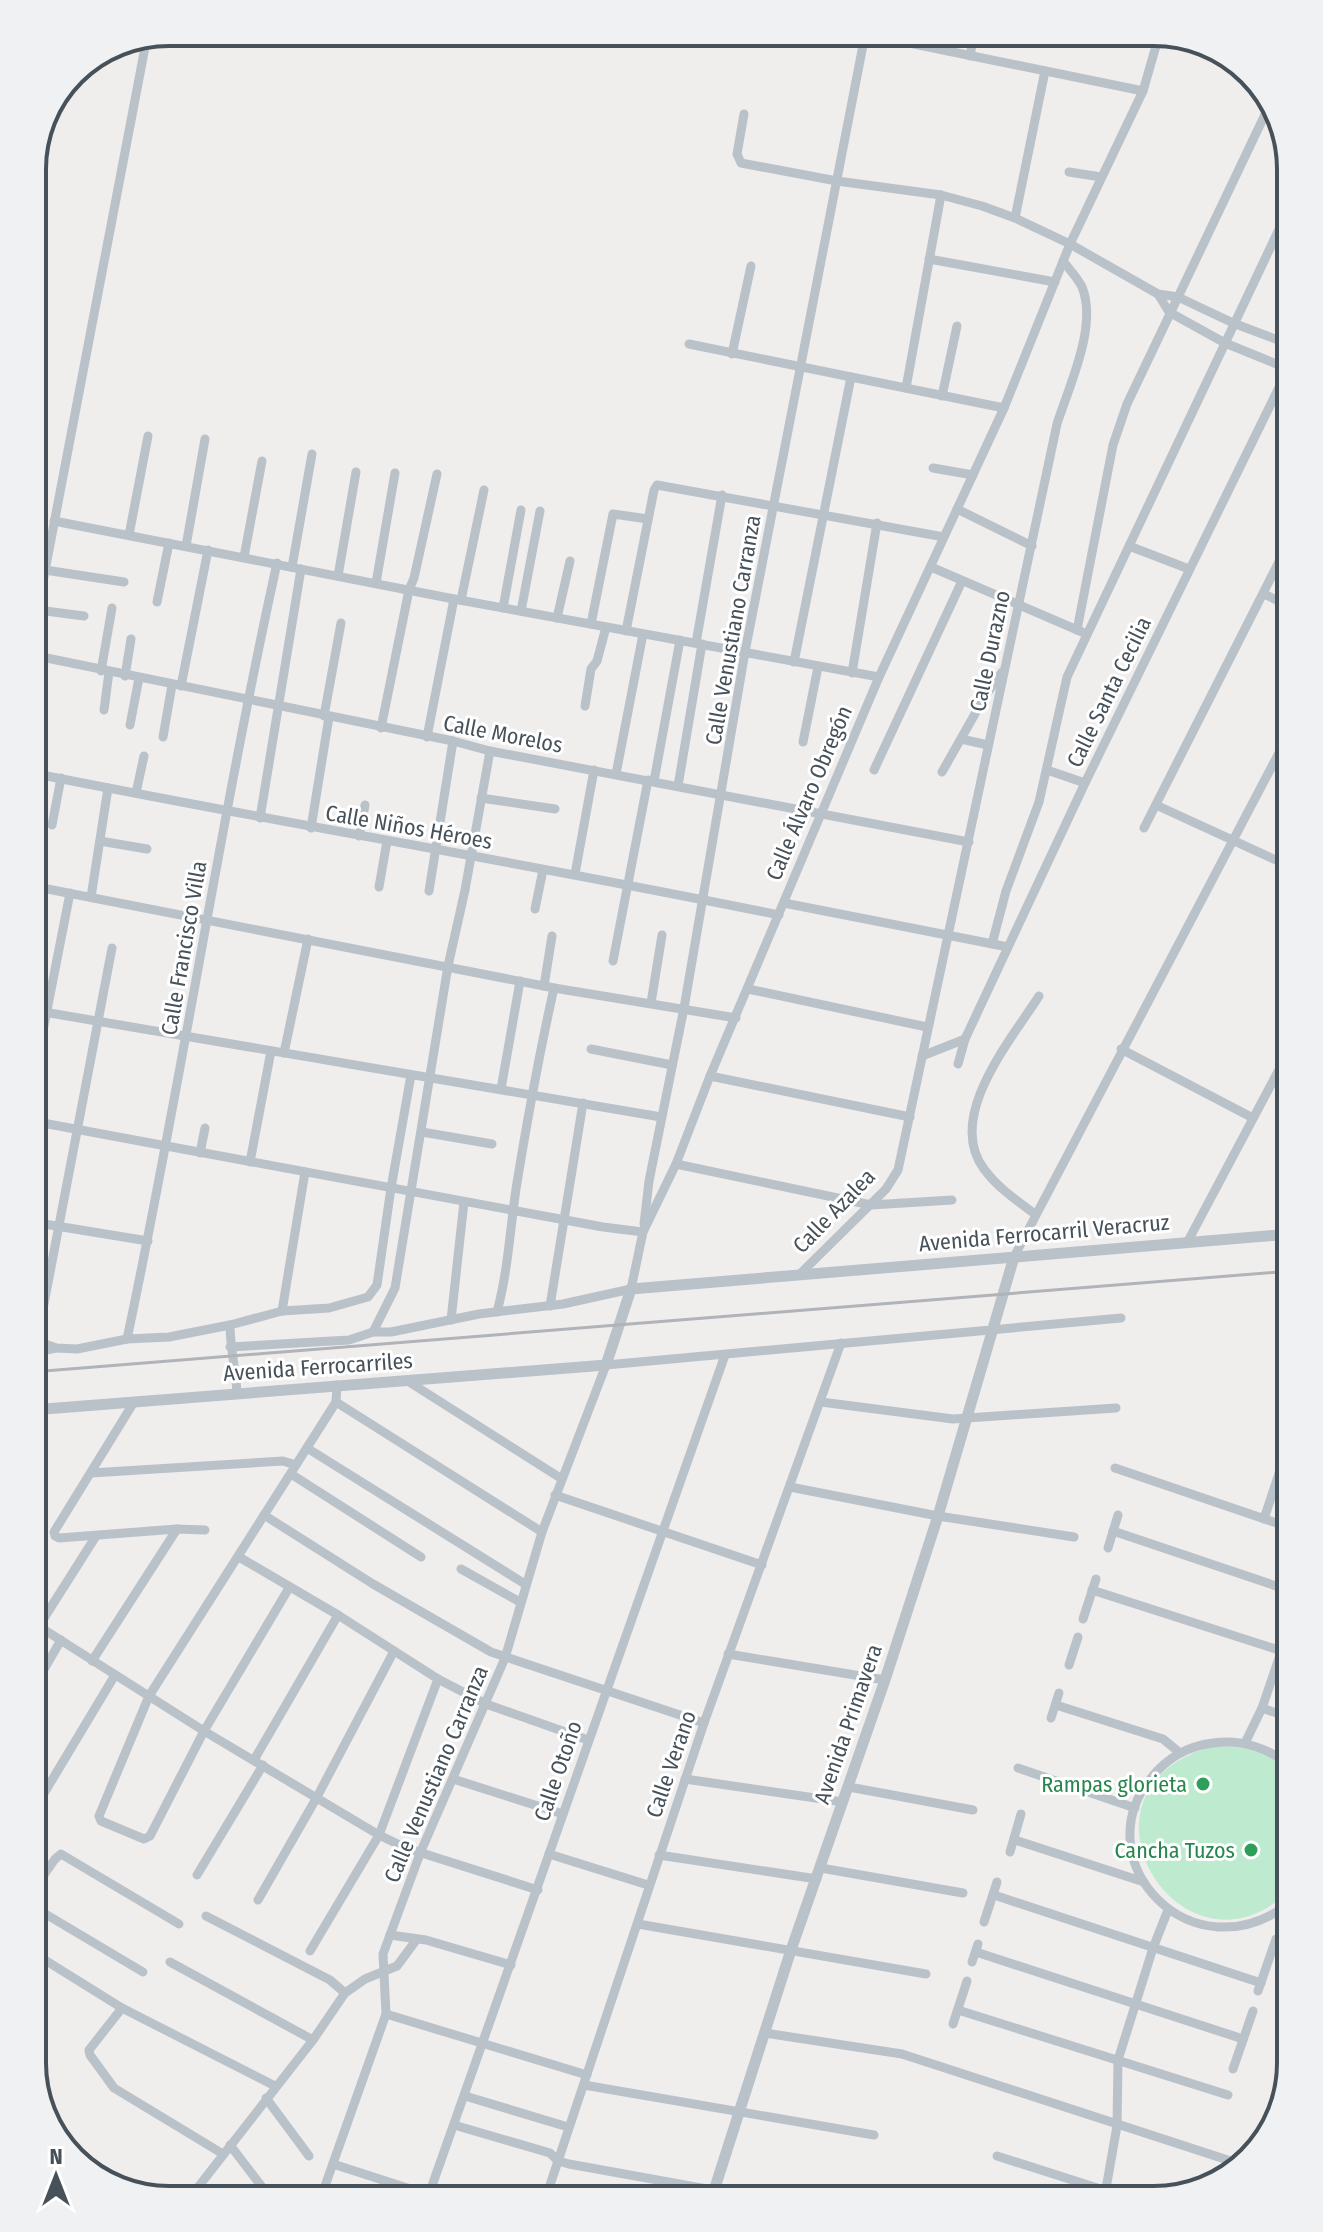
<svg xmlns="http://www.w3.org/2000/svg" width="1323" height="2232" font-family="'Fira Sans Condensed',sans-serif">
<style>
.green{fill:#beebcf}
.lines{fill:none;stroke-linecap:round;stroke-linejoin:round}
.minor{stroke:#bac2c9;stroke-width:9}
.tertiary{stroke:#bac2c9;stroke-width:11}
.rail{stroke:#b0b3b7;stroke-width:3}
.leisure-dot{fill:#2e9e5b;stroke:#fff;stroke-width:3}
.labels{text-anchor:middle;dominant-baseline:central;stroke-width:6;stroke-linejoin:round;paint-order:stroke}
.street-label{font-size:22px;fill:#475159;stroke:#fff}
.leisure-label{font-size:22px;fill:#27864d;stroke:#fff;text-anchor:end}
.rim{fill:none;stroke:#475159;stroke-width:4}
</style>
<rect width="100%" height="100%" fill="#f0eded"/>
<path class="green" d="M1214 1746C1245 1746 1270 1752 1291 1775V1889C1183 1997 1054 1789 1214 1746Z"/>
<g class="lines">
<g class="minor">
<polyline points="870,35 1143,91"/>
<polyline points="970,56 974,34"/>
<polyline points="744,114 737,154 741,163 837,181 941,195 982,206 1015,218 1070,244 1158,294 1178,297 1233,323 1291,345"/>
<polyline points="1069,172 1101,177"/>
<polyline points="1015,218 1045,71"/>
<polyline points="929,259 1055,282"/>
<polyline points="1158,294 1169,312 1225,343 1291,370"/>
<polyline points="689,344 1004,408"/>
<polyline points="732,354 751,266"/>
<polyline points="906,388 941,195"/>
<polyline points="942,396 957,326"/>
<polyline points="933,468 973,475"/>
<polyline points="957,509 1032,546"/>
<polyline points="54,521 454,599 879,677"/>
<polyline points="129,535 148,436"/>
<polyline points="186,546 205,439"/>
<polyline points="1129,546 1189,569"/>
<polyline points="244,557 262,461"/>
<polyline points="292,567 312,454"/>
<polyline points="931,567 1082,632"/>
<polyline points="45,570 124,582"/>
<polyline points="338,576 356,472"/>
<polyline points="376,583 395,473"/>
<polyline points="1264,594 1291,607"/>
<polyline points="461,600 484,490"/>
<polyline points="157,602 169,543"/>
<polyline points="503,608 521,510"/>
<polyline points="38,610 84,616"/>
<polyline points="521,611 540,511"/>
<polyline points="557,618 570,561"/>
<polyline points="591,624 613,514 648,519"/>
<polyline points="1077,630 1113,445 1127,404 1271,102"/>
<polyline points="626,631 654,490 657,485 944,537"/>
<polyline points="32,639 146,42"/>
<polyline points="696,643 722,495"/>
<polyline points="32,655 453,741 490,751 969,842"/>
<polyline points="794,662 851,377"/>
<polyline points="101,671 112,608"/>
<polyline points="852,673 877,523"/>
<polyline points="125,676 131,639"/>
<polyline points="181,686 208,550"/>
<polyline points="585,706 591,669 597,661 606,627"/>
<polyline points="104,710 109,672"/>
<polyline points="324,716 341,623"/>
<polyline points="130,725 139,678"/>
<polyline points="381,728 409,590 414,578 437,474"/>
<polyline points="163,737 172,685"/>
<polyline points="427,737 454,599"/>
<polyline points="961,739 988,745"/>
<polyline points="803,742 818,667"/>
<polyline points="874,770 962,581"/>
<polyline points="1047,770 1085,783"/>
<polyline points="942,772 984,698 1002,672"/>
<path d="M32 773C281 823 531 864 779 915"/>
<polyline points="616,774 643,634"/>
<polyline points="654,781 680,640"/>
<polyline points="678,786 702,644"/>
<polyline points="136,793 144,756"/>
<polyline points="481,798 555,809"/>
<polyline points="1156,805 1291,867"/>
<polyline points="260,818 301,569"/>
<polyline points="52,825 61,778"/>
<polyline points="311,828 329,717"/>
<polyline points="1144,828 1291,538"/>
<polyline points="359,836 365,805"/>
<polyline points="100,841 147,849"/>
<polyline points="575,874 594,770"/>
<polyline points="32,886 554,988 736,1018"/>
<polyline points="379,887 387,841"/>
<polyline points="429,891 453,741"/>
<polyline points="91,897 108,788"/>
<polyline points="784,903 1008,947"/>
<polyline points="535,909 543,870"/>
<polyline points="32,926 40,887"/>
<polyline points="992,944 1006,891 1039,802 1067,677 1291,204"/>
<polyline points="613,961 648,780"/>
<polyline points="544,986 552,936"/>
<polyline points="748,989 927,1027"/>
<polyline points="651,1003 662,935"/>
<polyline points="32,1010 661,1117"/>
<polyline points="591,1049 672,1065"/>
<polyline points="1121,1049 1253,1118"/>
<polyline points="284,1053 308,939"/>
<polyline points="922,1056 965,1039"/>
<polyline points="958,1064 965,1039 1085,783 1291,363"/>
<polyline points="710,1076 910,1117"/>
<polyline points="32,1087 70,893"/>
<polyline points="501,1089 520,981"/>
<polyline points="32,1121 603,1227 643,1232"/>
<polyline points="422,1132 492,1144"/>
<polyline points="200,1153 205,1128"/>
<polyline points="250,1162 271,1051"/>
<polyline points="676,1164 871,1205 952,1200"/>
<path d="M1035 1214C1016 1200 998 1188 984 1169 945 1117 1011 1040 1039 996"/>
<polyline points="32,1222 148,1241"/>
<polyline points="644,1224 649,1181 684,1008 745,652 865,35"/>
<polyline points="1188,1241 1291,1047"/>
<polyline points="1014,1257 1291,730"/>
<path d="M801 1273 886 1189 898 1170 1057 424C1069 386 1098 326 1082 287 1078 278 1069 269 1063 261"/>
<polyline points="550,1306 583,1103"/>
<polyline points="282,1311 305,1172"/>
<path d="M497 1312C508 1271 510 1230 516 1189 527 1121 539 1055 554 988"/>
<polyline points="451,1320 464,1202"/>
<path d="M230 1325C230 1348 236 1370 237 1393"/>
<polyline points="373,1332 395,1288 448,966 465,890 490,751"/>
<polyline points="32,1339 56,1348 77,1349 127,1339 169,1337 230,1325 282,1311 329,1308 368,1297 377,1285 391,1188 411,1075"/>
<polyline points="33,1339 43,1309 112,948"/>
<path d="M127 1339C182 1081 220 821 277 563"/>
<polyline points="230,1347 349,1340 373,1332 391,1332 479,1314 563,1304 631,1289 643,1232 676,1164 710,1076 879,677 1004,408 1070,244 1143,91 1160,32"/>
<polyline points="32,1353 56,1348"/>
<polyline points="406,1380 562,1479"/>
<polyline points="134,1402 54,1532 55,1536 59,1538 177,1529 205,1530"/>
<polyline points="336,1402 542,1532"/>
<polyline points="821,1402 953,1419 1116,1408"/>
<polyline points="307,1448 525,1584"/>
<polyline points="1115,1468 1291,1528"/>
<polyline points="91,1473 283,1461 296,1465"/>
<polyline points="291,1474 421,1557"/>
<polyline points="790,1487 938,1516 1074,1537"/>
<polyline points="555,1495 762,1565"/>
<polyline points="264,1515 373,1584 491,1652 704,1723"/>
<polyline points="1264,1519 1291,1437"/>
<polyline points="1113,1531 1291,1591"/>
<polyline points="1108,1548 1118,1515"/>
<polyline points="239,1557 338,1615 438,1679 486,1704 588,1740"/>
<polyline points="461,1569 520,1602"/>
<polyline points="289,1588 204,1731 150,1836 144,1839 101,1821 99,1816 149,1696 336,1402 337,1385"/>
<polyline points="1092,1590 1291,1654"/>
<polyline points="1083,1619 1096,1579"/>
<polyline points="32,1622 204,1731 379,1835 406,1848 538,1890"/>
<polyline points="39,1626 96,1536"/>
<polyline points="728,1654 885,1680"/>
<polyline points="92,1661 177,1529"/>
<polyline points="1069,1665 1078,1637"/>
<polyline points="32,1690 61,1640"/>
<polyline points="1056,1705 1163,1739 1180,1753"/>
<polyline points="1262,1708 1291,1718"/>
<polyline points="1051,1718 1059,1693"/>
<polyline points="1245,1743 1262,1708 1291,1623"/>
<polyline points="254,1760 338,1615"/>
<polyline points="1018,1768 1135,1808"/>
<polyline points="453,1779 563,1814"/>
<polyline points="685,1779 843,1802"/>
<polyline points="849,1787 973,1810"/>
<polyline points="32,1808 43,1795 115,1675"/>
<polyline points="1015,1840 1144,1882"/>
<polyline points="1010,1852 1021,1814"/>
<polyline points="549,1854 648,1885"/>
<polyline points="659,1855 817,1879"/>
<polyline points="821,1868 963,1893"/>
<polyline points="197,1875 263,1765"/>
<polyline points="32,1892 55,1859 61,1854 179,1924"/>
<polyline points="994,1895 1261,1983"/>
<polyline points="258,1900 317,1797 394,1651"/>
<path d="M1291 1902C1193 1979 1083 1862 1151 1778 1167 1758 1188 1746 1213 1743 1241 1739 1271 1748 1291 1768"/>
<polyline points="32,1906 143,1972"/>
<polyline points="206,1916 330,1980 345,1993"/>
<polyline points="984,1922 997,1882"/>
<polyline points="638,1924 926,1974"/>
<polyline points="390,1935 426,1940 511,1965"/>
<polyline points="310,1951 379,1835 438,1679"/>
<polyline points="32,1952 122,2008 275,2086"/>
<polyline points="976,1952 1243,2039"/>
<polyline points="170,1962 313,2040"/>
<polyline points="972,1962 978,1944"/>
<polyline points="1258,1991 1276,1939"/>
<polyline points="122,2008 89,2050 90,2055 114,2088 223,2154"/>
<polyline points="958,2010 1228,2095"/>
<polyline points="386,2014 587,2075"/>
<polyline points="953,2024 967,1981"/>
<polyline points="765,2033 902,2054 1240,2164"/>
<polyline points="1233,2069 1253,2011"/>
<polyline points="584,2085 874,2135"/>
<polyline points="465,2096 568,2127"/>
<polyline points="266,2098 309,2156"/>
<polyline points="454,2125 550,2153 558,2161 569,2164 768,2200"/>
<polyline points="230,2145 272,2200"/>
<polyline points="997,2156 1135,2200"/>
<polyline points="333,2164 429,2195"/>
<polyline points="188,2200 313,2040 345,1993 365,1979 397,1966 417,1939"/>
<polyline points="320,2200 386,2014 383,1954 421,1851 505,1658 542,1532 606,1365 1121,1318"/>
<polyline points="427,2200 725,1355"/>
<polyline points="545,2200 704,1723 841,1343"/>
<polyline points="1104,2200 1117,2126 1118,2060 1153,1948 1168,1910"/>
</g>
<g class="tertiary">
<polyline points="32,1410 606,1365 631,1289 1291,1234"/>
<polyline points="711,2200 791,1950 885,1680 938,1516 1014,1257"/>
</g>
<polyline class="rail" points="32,1372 1291,1271"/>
</g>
<g class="leisure-dot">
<circle cx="1203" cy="1784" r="8"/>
<circle cx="1251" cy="1850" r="8"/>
</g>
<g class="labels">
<g class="street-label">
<text transform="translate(733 630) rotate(-80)">Calle Venustiano Carranza</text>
<text transform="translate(990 651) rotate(-78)">Calle Durazno</text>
<text transform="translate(1109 692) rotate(-64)">Calle Santa Cecilia</text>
<text transform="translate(503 734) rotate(11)">Calle Morelos</text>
<text transform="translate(809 793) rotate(-67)">Calle Álvaro Obregón</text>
<text transform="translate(409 827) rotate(10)">Calle Niños Héroes</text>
<text transform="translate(184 948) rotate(-80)">Calle Francisco Villa</text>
<text transform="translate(834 1211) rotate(-46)">Calle Azalea</text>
<text transform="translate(1044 1233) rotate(-5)">Avenida Ferrocarril Veracruz</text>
<text transform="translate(318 1367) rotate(-4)">Avenida Ferrocarriles</text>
<text transform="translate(848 1724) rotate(-71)">Avenida Primavera</text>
<text transform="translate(671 1764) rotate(-71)">Calle Verano</text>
<text transform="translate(558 1771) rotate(-71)">Calle Otoño</text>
<text transform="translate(436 1774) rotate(-67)">Calle Venustiano Carranza</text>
</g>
<g class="leisure-label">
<text x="1187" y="1784">Rampas glorieta</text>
<text x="1235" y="1850">Cancha Tuzos</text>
</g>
</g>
<path d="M0 0H1323V2232H0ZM169 46H1154A123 123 0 0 1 1277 169V2063A123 123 0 0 1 1154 2186H169A123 123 0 0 1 46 2063V169A123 123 0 0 1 169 46Z" fill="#f0f1f2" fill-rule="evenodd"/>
<path class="rim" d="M169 46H1154A123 123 0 0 1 1277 169V2063A123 123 0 0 1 1154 2186H169A123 123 0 0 1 46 2063V169A123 123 0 0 1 169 46Z"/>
<g transform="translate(56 2176)" stroke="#ffffff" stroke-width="6" paint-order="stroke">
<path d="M0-6L14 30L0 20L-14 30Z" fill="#475159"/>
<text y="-12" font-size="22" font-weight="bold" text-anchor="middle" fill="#475159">N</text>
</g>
</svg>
